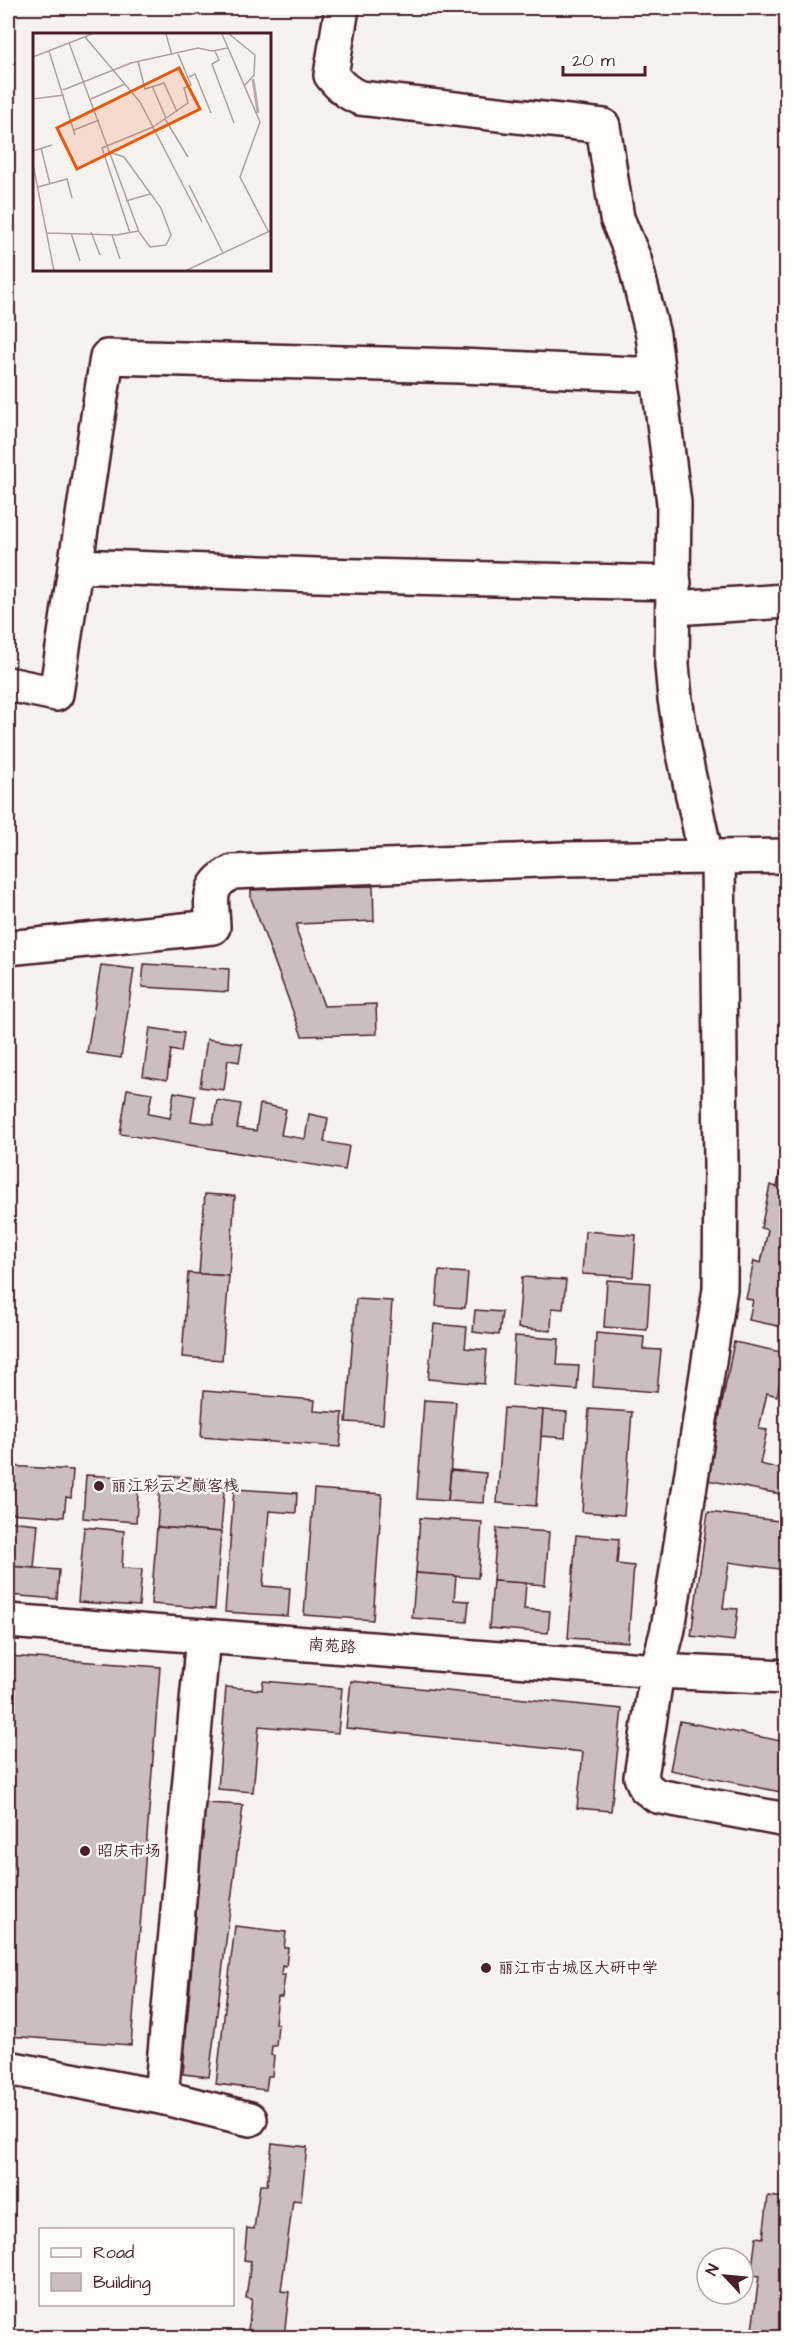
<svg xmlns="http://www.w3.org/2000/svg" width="794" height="2345" font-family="'Architects Daughter','LXGW WenKai TC',sans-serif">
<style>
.building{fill:#cbbfbe;stroke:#4a1f2b;stroke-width:1.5}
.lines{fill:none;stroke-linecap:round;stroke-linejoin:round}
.minor-casing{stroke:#4a1f2b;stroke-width:38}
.minor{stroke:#fdfcf7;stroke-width:33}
.poi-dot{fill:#4a1f2b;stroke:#fdfcf7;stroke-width:2}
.labels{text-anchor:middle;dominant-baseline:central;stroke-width:5;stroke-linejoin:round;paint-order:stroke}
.poi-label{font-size:16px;fill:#4a1f2b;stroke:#fdfcf7;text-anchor:start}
.street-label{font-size:16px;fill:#4a1f2b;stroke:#fdfcf7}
.inset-river{fill:none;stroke:#bbabac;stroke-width:3}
.inset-road{fill:none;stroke:#b19ea1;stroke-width:1.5}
.view{fill:#e8590c;fill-opacity:0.15;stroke:#e8590c;stroke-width:3}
.inset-edge{fill:none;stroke:#4a1f2b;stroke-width:3}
</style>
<rect width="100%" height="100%" fill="#f6f3ef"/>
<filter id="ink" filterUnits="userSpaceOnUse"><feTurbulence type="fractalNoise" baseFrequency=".0167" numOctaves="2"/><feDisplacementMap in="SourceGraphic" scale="12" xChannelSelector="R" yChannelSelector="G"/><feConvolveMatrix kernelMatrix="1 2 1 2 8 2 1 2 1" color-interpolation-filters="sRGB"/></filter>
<g filter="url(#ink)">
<g class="building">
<polygon points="373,886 374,921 297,924 297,932 324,1006 376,1004 377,1034 302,1036 251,898 251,890"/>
<polygon points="144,964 229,969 228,992 142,987"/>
<polygon points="101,965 134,969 121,1058 87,1053"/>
<polygon points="150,1028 184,1033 181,1052 171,1050 167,1080 143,1076"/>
<polygon points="207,1039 242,1044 239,1062 228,1060 224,1090 200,1087"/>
<polygon points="127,1089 152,1093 148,1114 170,1118 174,1092 195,1096 191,1121 213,1124 217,1100 241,1104 237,1128 256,1131 260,1104 286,1109 281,1135 305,1139 309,1114 328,1118 324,1142 349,1146 345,1170 120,1134"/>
<polygon points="780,1173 786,1175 786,1309 783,1327 749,1320 753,1300 746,1299 754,1261 761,1263 768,1230 761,1228 770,1185 777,1187"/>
<polygon points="205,1194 235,1196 229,1276 199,1274"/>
<polygon points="585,1231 636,1235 633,1277 582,1274"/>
<polygon points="439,1271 468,1273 465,1308 436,1306"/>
<polygon points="188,1273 229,1276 222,1360 182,1357"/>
<polygon points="522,1277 566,1280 563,1309 552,1308 551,1331 518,1328"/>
<polygon points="607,1280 650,1283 647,1330 604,1327"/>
<polygon points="356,1299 392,1301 383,1424 346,1422"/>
<polygon points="475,1310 502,1312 499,1335 473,1332"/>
<polygon points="434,1324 467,1327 465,1348 487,1350 484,1384 428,1379"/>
<polygon points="596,1333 644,1337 643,1349 661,1350 657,1392 593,1387"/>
<polygon points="515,1336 559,1339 557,1365 579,1366 577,1390 512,1385"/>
<polygon points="734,1342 786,1353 777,1396 767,1393 759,1429 767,1430 760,1464 786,1470 786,1495 707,1480"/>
<polygon points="204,1391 315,1400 314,1411 343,1413 340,1447 201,1437"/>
<polygon points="424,1400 456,1402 448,1501 417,1499"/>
<polygon points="504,1408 543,1410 536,1506 497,1503"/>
<polygon points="589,1409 632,1412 624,1515 582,1512"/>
<polygon points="543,1410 567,1412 565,1438 541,1436"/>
<polygon points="8,1466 73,1470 71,1498 66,1497 64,1517 8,1513"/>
<polygon points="451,1470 486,1473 484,1503 448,1501"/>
<polygon points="86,1475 139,1478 136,1522 83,1518"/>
<polygon points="161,1475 225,1480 221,1532 157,1527"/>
<polygon points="234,1489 297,1493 296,1513 269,1511 263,1586 290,1588 288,1616 225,1612"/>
<polygon points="314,1489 382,1494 373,1620 304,1615"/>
<polygon points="708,1512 786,1522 786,1570 729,1562 723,1608 738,1609 734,1641 691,1636"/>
<polygon points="420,1518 482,1522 478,1578 416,1573"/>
<polygon points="8,1521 38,1524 34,1568 8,1566"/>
<polygon points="84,1527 124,1531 122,1568 142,1569 139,1606 78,1602"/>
<polygon points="157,1527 221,1532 215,1609 151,1604"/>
<polygon points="497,1528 549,1532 545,1585 493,1581"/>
<polygon points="576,1535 619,1539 617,1564 634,1566 628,1642 568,1638"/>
<polygon points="8,1566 59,1570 57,1599 8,1595"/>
<polygon points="416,1573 456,1576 454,1600 469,1601 467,1622 412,1618"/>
<polygon points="493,1581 526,1583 524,1609 550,1611 548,1633 489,1628"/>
<polygon points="8,1656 160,1667 131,2045 8,2036"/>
<polygon points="263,1681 342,1688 338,1733 259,1726 253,1792 218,1789 226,1687 262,1690"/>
<polygon points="351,1681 622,1709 611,1811 577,1808 583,1752 346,1728"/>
<polygon points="680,1721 786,1742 786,1793 670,1770"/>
<polygon points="205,1803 243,1805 209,2077 183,2074"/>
<polygon points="235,1926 286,1932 284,1948 288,1948 286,1967 282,1966 281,1975 285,1975 282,1997 278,1997 275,2023 278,2024 276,2046 272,2046 271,2055 274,2056 272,2076 268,2076 266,2090 216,2084"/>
<polygon points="272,2143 307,2147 301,2201 293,2200 281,2291 289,2292 284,2338 247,2338 252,2299 246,2298 251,2261 244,2260 247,2228 254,2229 260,2185 267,2185"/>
<polygon points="768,2196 786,2198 786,2338 751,2338 759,2276 751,2275 756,2237 763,2238"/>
</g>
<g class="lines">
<g class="minor-casing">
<g id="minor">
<path d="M342 8 331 75C340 86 347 93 360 98L603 126 617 218 634 259 653 335 674 503 672 665 675 699 683 749 706 857"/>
<polyline points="75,566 316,575 674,583"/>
<polyline points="673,608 786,601"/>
<polyline points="8,684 56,694 107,357 460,366 658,375"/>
<polyline points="718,857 721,1166 720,1289 668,1629 657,1671 641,1777 646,1788 657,1796 786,1820"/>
<path d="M8 948 213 927C212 899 205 887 232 872L564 859 786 856"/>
<polyline points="8,1621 657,1671 786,1677"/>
<polyline points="8,2068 161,2097 250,2119"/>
<polyline points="161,2097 203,1636"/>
</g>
</g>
<use href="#minor" class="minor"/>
</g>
</g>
<g class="poi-dot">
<circle cx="99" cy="1486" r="6"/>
<circle cx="85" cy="1851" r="6"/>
<circle cx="486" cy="1968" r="6"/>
</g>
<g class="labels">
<g class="poi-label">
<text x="111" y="1486">丽江彩云之巅客栈</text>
<text x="97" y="1851">昭庆市场</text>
<text x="498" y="1968">丽江市古城区大研中学</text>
</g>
<g class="street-label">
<text transform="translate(332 1646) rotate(4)">南苑路</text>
</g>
</g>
<g transform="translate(33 33)">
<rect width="238" height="238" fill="#f6f3ef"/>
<path class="inset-river" d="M220 46 225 80"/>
<path class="inset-road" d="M133 1 139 22M189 1 227 89 207 144 235 198M196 1 222 22 221 42 211 53M52 4 107 69 169 189M36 10 106 199 117 214 133 212 138 202 128 175 91 124 79 120M16 18 42 102M182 18 186 27 179 31 201 90M0 24 59 1M105 28 112 56 131 50 144 79M156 44 162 41 178 80M119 53 133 85M30 57 98 30 165 15 179 18 195 15M0 66 31 62M58 66 92 51M132 86 155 124M120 94 155 70 151 55 158 52 145 21M41 97 66 87M8 115 17 151M0 118 19 112M0 131 21 238M156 152 190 220M5 154 34 146 39 165M93 168 117 161M58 199 67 222M14 200 84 202 105 198M38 200 47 228M97 200 69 115 120 94M79 202 87 226M152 238 239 197"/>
<path class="view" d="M146 35 167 76 44 136 24 95Z"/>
<rect width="238" height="238" class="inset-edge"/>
</g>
<rect width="794" height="2345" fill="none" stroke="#fdfcf7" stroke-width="30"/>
<rect x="15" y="15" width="764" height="2315" fill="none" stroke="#4a1f2b" stroke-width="2" filter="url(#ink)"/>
<rect x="39" y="2228" width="195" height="78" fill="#fdfcf7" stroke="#b5a4a5" stroke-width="1.5"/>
<rect x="51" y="2248" width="30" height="9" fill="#fdfcf7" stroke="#b5a4a5" stroke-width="1.5"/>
<text x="93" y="2258" font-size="18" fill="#4a1f2b">Road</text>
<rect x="51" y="2273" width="30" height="18" fill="#cbbfbe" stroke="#b5a4a5" stroke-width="1.5"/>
<text x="93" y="2288" font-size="18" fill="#4a1f2b">Building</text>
<g transform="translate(725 2276) rotate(296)"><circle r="28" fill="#fdfcf7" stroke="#b5a4a5" stroke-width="1.5"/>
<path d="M0-4.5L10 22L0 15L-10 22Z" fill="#4a1f2b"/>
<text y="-9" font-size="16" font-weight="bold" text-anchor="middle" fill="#4a1f2b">N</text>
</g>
<path d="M563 66v9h82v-9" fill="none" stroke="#4a1f2b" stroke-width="3"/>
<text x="572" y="66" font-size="18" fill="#4a1f2b" stroke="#fdfcf7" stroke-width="4.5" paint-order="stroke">20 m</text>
</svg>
